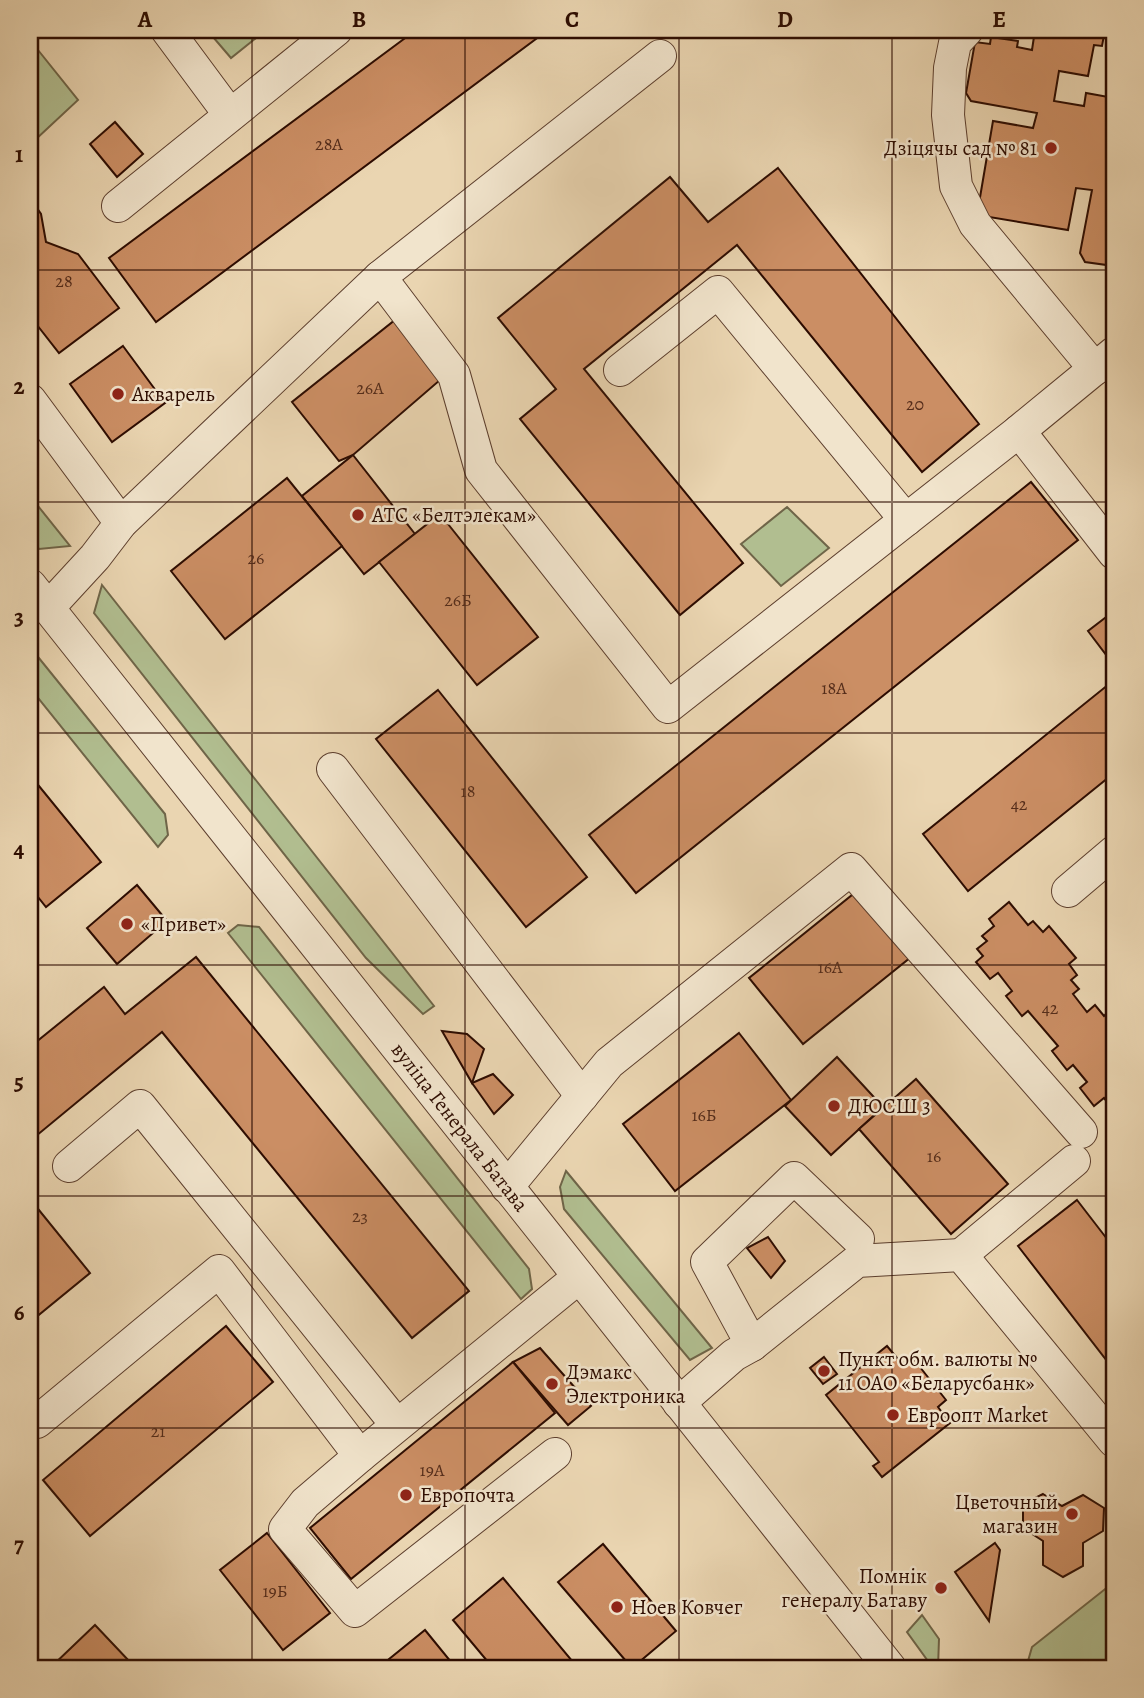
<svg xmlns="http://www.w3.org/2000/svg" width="1144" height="1698" font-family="Alegreya,serif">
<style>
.green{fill:#b1be90;stroke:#6f6548;stroke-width:2}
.building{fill:#cb8e64;stroke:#2d0c01;stroke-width:2}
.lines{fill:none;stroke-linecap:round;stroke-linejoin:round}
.minor-casing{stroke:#5c3e2d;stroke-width:34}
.minor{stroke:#f1e4cc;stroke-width:32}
.grid{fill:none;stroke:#2d0c01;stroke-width:2;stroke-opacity:0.55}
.poi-dot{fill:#8f2418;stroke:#f1e4cc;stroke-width:2.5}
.labels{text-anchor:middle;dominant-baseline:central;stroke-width:5;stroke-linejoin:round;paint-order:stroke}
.number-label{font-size:18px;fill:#542c1a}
.poi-label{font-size:21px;fill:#2d0c01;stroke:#f1e4cc;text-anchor:start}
.street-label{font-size:21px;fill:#2d0c01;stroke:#f1e4cc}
.neatline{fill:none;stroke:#2d0c01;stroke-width:2.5}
.grid-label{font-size:23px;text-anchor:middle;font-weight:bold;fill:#2d0c01}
</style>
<rect width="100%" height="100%" fill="#ead5b1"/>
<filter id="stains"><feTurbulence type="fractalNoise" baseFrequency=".00286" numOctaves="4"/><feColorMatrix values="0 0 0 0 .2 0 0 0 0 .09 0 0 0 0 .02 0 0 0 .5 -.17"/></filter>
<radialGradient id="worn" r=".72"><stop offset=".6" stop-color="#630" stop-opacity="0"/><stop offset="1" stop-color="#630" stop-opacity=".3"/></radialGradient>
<g class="green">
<polygon points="207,30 266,30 231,58"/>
<polygon points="38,50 78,100 35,140 30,134 30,57"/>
<polygon points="30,496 70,546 39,549 30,538"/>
<polygon points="787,507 829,548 781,586 741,544"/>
<polygon points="102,585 434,1006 423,1014 366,958 94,613"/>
<polygon points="30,647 165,814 168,835 158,847 30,688"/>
<polygon points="238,925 259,927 529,1269 532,1289 521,1299 228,933"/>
<polygon points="566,1171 712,1348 690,1360 564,1209 560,1187"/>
<polygon points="1114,1582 1114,1658 1102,1668 1026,1668 1032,1647"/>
<polygon points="922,1615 939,1639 938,1668 933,1668 907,1632"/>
</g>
<g class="building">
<polygon points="416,30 548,30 156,322 109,258"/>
<polygon points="1035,30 1105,30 1102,46 1094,45 1088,76 1059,71 1054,101 1084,106 1086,93 1114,98 1114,167 1112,179 1114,179 1114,266 1085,262 1080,253 1092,190 1076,188 1068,230 977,215 993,121 1033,128 1037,113 971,101 966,93 975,42 990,44 991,37 1018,41 1017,47 1032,50"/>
<polygon points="115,122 143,154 117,177 90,144"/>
<polygon points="778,168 979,424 922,472 737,245 584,369 743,563 680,615 520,419 556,389 498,318 670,177 708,222"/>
<polygon points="30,198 41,214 46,242 78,254 119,308 59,353 30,316"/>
<polygon points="400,316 447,374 353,455 339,461 292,402"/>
<polygon points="123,346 165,403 112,442 70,384"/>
<polygon points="353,455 415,534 364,574 302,496"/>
<polygon points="287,478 342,546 225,639 171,571"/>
<polygon points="1031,482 1078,540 636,893 589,835"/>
<polygon points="440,514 538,637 477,685 379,562"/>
<polygon points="1114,611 1114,651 1107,656 1088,631"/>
<polygon points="1114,680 1114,773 968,891 923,834"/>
<polygon points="438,690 587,877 526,927 376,739"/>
<polygon points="30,775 101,862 46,907 30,887"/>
<polygon points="137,885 167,921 117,964 87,928"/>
<polygon points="857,891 911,957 803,1044 749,978"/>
<polygon points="1009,902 1028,925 1033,921 1043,932 1049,926 1076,958 1069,964 1077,975 1071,980 1079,989 1073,994 1087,1012 1095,1005 1104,1016 1109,1011 1114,1017 1114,1110 1104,1098 1094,1106 1080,1088 1087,1082 1073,1065 1067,1070 1052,1051 1058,1046 1028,1011 1022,1016 1006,996 1012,991 998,973 990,979 976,962 983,956 977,949 987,941 982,936 994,926 989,919"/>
<polygon points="196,957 469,1291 412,1338 162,1032 30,1141 30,1047 104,987 125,1014"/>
<polygon points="442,1031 467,1034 484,1049 472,1083"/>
<polygon points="739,1033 791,1100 675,1191 623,1124"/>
<polygon points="837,1057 883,1107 831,1155 785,1106"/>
<polygon points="493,1074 513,1095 494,1114 472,1083"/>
<polygon points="916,1079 1008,1184 951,1234 859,1129"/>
<polygon points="30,1199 90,1273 35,1318 30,1312"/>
<polygon points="1077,1200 1114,1248 1114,1370 1018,1246"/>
<polygon points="768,1237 785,1261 771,1278 747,1248"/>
<polygon points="226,1326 273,1382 90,1536 43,1480"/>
<polygon points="887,1346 902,1364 912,1357 946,1400 938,1407 950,1423 882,1477 873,1466 879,1462 826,1395"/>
<polygon points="540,1348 591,1406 568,1425 513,1362"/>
<polygon points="824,1357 837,1374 823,1384 810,1368"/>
<polygon points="513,1362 555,1413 351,1579 310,1528"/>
<polygon points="1043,1494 1062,1506 1083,1495 1104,1508 1103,1531 1083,1543 1083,1566 1063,1577 1043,1565 1043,1541 1023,1528 1023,1504"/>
<polygon points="267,1533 330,1613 283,1650 220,1570"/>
<polygon points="995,1543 1000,1550 989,1621 955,1572"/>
<polygon points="603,1544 676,1631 632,1668 558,1582"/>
<polygon points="503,1578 578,1668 493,1668 453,1620"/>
<polygon points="95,1625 130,1662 123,1668 50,1668"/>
<polygon points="425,1630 456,1668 378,1668"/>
<polygon points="30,1652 45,1668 30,1668"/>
</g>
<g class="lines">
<g class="minor-casing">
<g id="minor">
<polyline points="167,30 230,115"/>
<polyline points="967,30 955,43 950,68 948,115 956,186 975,224 1095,369"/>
<polyline points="660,56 380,277 454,375 481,470 668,707 1019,431 1114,553"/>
<polyline points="118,206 336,30"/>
<polyline points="620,370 718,292 906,520"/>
<polyline points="30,400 121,523"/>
<polyline points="1019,431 1114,353"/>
<polyline points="30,585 890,1668"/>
<polyline points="48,608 95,557 121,523 380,277"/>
<polyline points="333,769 582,1096"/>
<polyline points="1068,891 1114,852"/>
<polyline points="69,1166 140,1106 397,1425"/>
<polyline points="507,1187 609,1063 851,869 1081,1132"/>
<polyline points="961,1255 1074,1161"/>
<polyline points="752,1345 707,1262 794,1178 858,1239"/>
<polyline points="679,1403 734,1355 752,1345 857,1261 961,1255 1114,1441"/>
<polyline points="37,1422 219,1271 360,1456"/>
<polyline points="555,1454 355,1611 285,1529 305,1503 360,1456 579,1277"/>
</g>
</g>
<use href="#minor" class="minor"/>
</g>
<path class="grid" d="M252 30V1668M465 30V1668M679 30V1668M892 30V1668M30 270H1114M30 502H1114M30 733H1114M30 965H1114M30 1196H1114M30 1428H1114"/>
<g class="poi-dot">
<circle cx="1051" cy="148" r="7"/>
<circle cx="118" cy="394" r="7"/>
<circle cx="358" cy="515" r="7"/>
<circle cx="127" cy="924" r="7"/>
<circle cx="834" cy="1106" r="7"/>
<circle cx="824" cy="1371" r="7"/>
<circle cx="552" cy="1384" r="7"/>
<circle cx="893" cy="1415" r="7"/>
<circle cx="406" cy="1495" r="7"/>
<circle cx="1072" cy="1514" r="7"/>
<circle cx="941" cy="1588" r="7"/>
<circle cx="617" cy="1607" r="7"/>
</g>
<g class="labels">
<g class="number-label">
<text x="329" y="144">28А</text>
<text x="64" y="281">28</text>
<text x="370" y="388">26А</text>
<text x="915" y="404">20</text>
<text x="256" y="558">26</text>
<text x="458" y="600">26Б</text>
<text x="834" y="688">18А</text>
<text x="468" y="791">18</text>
<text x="1019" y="804">42</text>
<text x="830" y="967">16А</text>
<text x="1050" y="1008">42</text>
<text x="704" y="1115">16Б</text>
<text x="934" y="1156">16</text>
<text x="360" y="1216">23</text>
<text x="158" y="1431">21</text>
<text x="432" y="1470">19А</text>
<text x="275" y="1591">19Б</text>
</g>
<g class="poi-label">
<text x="1037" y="148" text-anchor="end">Дзіцячы сад № 81</text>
<text x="132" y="394">Акварель</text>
<text x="372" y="515">АТС «Белтэлекам»</text>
<text x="141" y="924">«Привет»</text>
<text x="848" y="1106">ДЮСШ 3</text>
<text x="838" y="1359">Пункт обм. валюты №<tspan x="838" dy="24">11 ОАО «Беларусбанк»</tspan></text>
<text x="566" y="1372">Дэмакс<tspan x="566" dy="24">Электроника</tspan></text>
<text x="907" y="1415">Евроопт Market</text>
<text x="420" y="1495">Европочта</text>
<text x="1058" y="1502" text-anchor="end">Цветочный<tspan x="1058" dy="24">магазин</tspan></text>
<text x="927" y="1576" text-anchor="end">Помнік<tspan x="927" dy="24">генералу Батаву</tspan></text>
<text x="631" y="1607">Ноев Ковчег</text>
</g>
<g class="street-label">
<text transform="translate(460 1127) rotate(52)">вуліца Генерала Батава</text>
</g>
</g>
<rect width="1144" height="1698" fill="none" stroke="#ead5b1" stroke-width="77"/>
<rect x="38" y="38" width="1068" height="1622" class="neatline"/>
<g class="grid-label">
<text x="145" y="27">A</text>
<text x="359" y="27">B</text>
<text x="572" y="27">C</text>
<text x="785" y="27">D</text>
<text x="999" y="27">E</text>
<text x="19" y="162">1</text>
<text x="19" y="394">2</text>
<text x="19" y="625">3</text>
<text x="19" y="857">4</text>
<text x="19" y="1089">5</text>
<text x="19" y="1320">6</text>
<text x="19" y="1552">7</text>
</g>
<rect width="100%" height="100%" filter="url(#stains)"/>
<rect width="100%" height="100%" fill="url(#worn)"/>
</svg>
